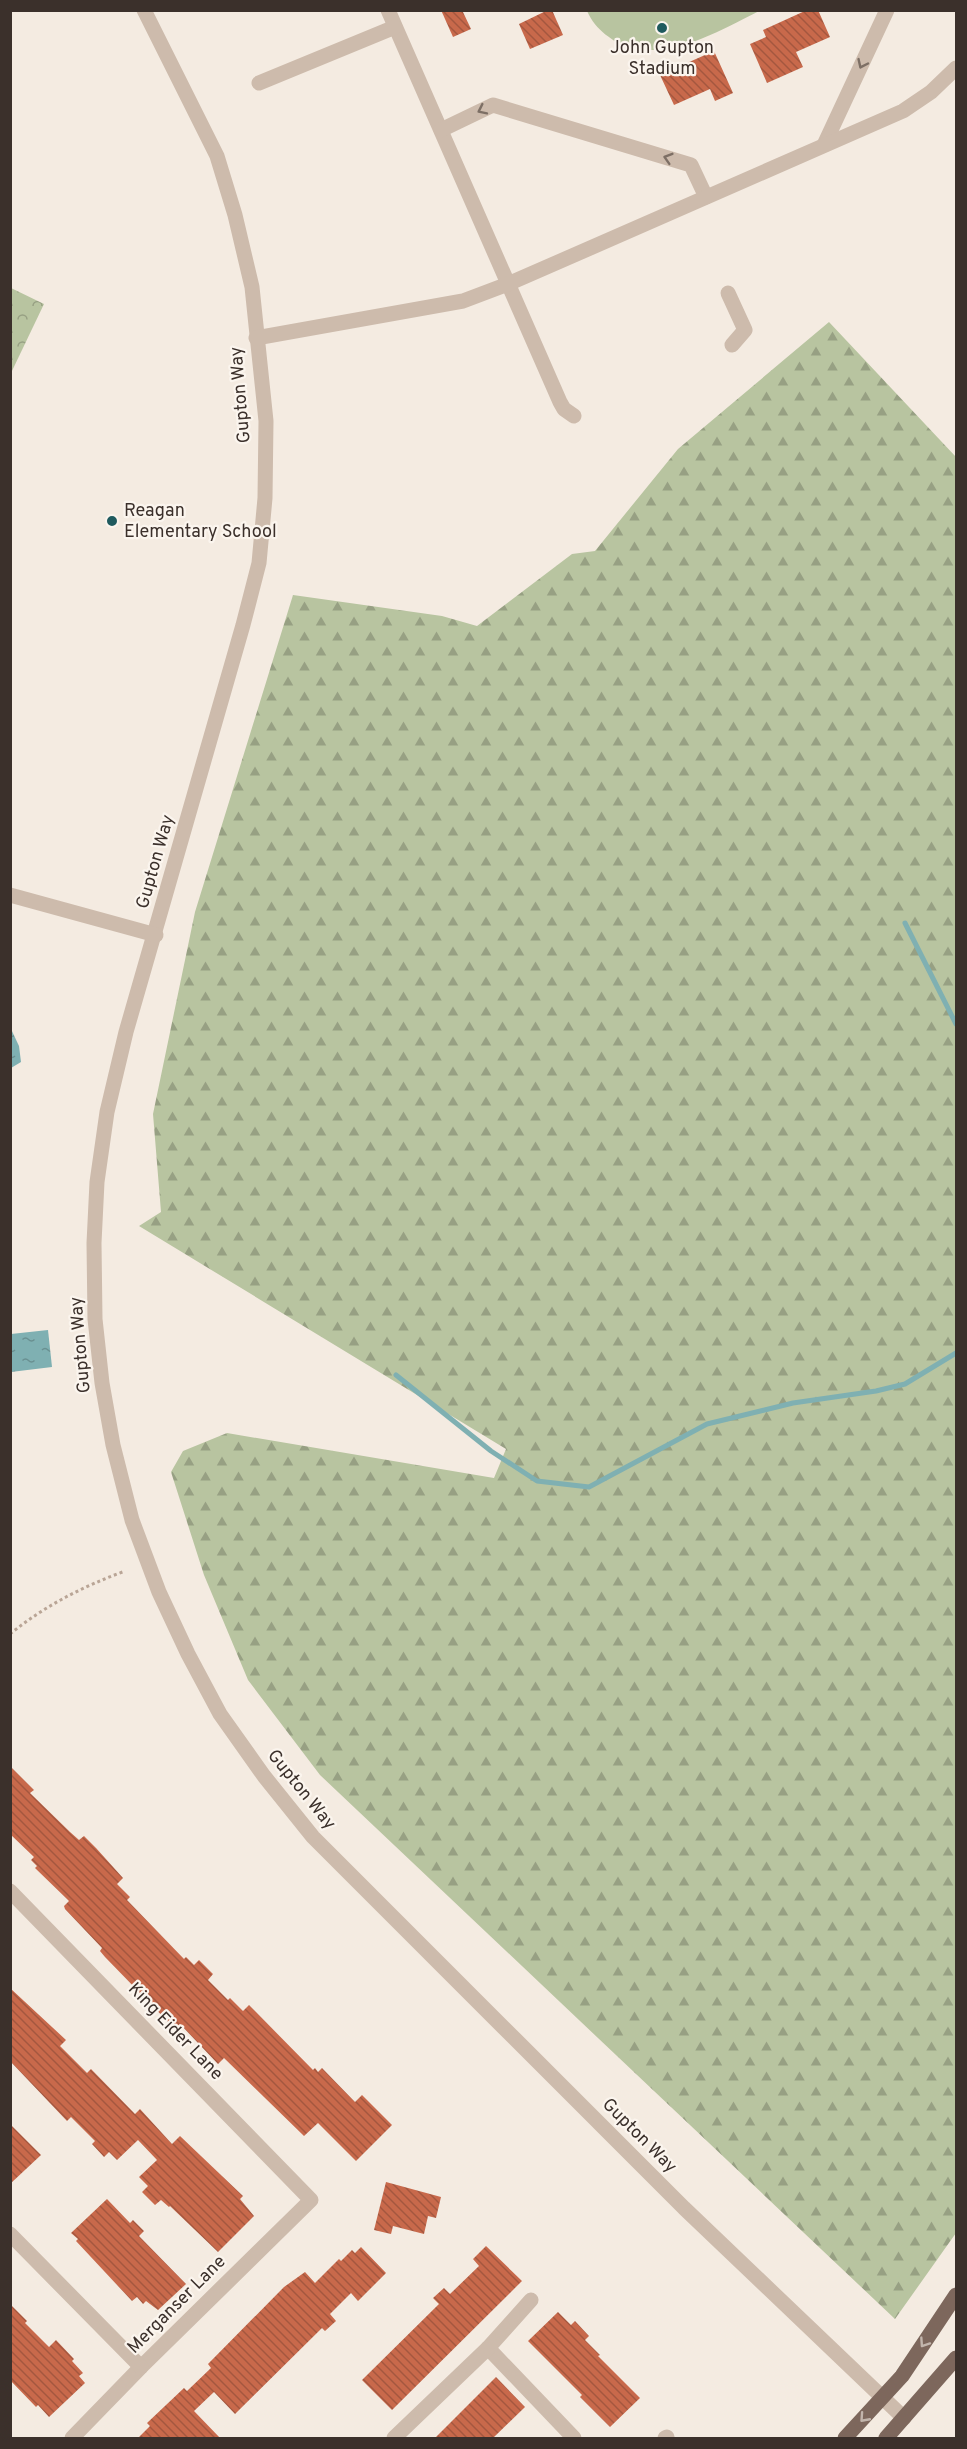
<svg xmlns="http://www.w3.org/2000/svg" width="967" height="2449" font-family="Overpass,sans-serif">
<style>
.grass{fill:#b8c4a0}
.forest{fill:url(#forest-firs)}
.park{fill:url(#park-crowns)}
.water{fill:url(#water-ripples)}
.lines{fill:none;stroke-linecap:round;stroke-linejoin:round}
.stream{stroke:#7fb0b2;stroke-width:5}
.building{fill:url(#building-back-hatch)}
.path{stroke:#b9a596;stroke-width:3;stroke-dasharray:3 3;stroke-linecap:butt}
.minor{stroke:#cdbbac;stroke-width:15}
.major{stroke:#7d675c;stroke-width:15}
.oneway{stroke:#7d6f65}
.oneway2{stroke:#c2b5ac}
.poi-dot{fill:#1f5a5e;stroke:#fbf5ee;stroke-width:2}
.labels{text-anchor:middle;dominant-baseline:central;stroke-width:4.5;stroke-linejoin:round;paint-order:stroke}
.poi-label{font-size:18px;fill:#3b302b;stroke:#fbf5ee}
.street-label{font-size:18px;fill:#3b302b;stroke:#fbf5ee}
</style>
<defs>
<pattern id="forest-firs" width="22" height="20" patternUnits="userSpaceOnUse" patternTransform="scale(1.5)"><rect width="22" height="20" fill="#b8c4a0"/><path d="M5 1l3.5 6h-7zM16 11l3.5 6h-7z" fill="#97a083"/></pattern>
<pattern id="park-crowns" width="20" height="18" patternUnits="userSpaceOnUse" patternTransform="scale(1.5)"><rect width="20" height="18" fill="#b8c4a0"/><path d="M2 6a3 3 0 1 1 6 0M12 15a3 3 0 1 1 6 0" fill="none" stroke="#97a083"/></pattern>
<pattern id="water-ripples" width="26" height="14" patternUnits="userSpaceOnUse" patternTransform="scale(1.5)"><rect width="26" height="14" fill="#7fb0b2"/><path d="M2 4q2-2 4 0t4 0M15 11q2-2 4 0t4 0" fill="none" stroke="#699091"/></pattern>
<pattern id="building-back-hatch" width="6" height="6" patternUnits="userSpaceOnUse" patternTransform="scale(1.5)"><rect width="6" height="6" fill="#c8694b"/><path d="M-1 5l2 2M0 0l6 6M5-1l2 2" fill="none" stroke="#a4573f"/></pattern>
</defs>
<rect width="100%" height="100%" fill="#f4ebe1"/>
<path class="grass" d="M587 11H759C732 25 683 52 652 50 646 50 640 47 634 46L632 51C612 40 596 31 587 11Z"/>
<polygon class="forest" points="829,322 956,457 956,2233 895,2319 320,1775 248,1680 204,1575 171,1472 183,1451 227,1433 494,1478 506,1449 139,1226 161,1212 153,1114 195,912 293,595 442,616 477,626 572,554 595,551 678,449"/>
<polygon class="park" points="11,288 44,304 11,373"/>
<g class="water">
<polygon points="11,1029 19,1046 21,1062 11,1068"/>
<polygon points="48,1330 52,1367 11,1372 11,1334"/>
</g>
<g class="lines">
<g class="stream">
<polyline points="905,923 956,1024"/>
<polyline points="396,1375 491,1451 537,1481 589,1487 707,1424 793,1403 876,1391 905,1384 956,1353"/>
</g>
</g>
<g class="building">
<polygon points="441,10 462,10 471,29 453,37"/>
<polygon points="548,10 552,10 563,35 530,49 519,24"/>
<polygon points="807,10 818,10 830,37 796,52 803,67 767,83 750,44 766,37 763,30"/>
<polygon points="714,51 733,93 715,101 710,89 674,105 660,75"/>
<polygon points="10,1766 34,1790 30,1793 70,1832 79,1840 84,1836 96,1848 123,1878 117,1884 130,1897 127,1900 184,1959 186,1957 194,1965 199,1960 213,1974 208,1980 228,2000 230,1998 243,2011 249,2005 313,2070 315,2068 318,2072 322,2068 355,2102 362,2095 392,2125 356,2161 318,2123 304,2136 224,2058 218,2064 180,2024 175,2029 105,1957 100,1951 102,1948 65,1909 64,1906 69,1901 35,1868 37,1866 31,1860 34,1857 10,1834"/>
<polygon points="10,1988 66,2040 60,2046 87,2073 91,2069 135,2114 140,2109 172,2144 180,2136 243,2196 240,2199 254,2216 218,2252 170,2206 169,2207 161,2200 155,2205 142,2192 148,2186 139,2177 157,2160 138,2140 117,2160 109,2152 104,2157 92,2144 95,2141 71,2117 67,2121 10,2061"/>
<polygon points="10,2124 41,2155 10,2184"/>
<polygon points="386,2182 441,2197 436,2218 428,2216 424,2234 393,2226 391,2234 374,2230"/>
<polygon points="107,2199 130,2223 133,2220 144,2231 139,2236 186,2284 158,2310 146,2301 143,2304 137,2297 132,2301 76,2241 78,2239 71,2233"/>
<polygon points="486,2246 522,2281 392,2410 362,2380 439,2304 433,2298 444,2288 450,2294 479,2266 473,2259"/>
<polygon points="361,2247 386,2273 358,2301 351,2293 330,2314 336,2321 325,2331 322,2328 235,2414 214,2392 194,2411 221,2439 137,2439 150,2426 147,2423 184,2388 187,2391 211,2368 208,2364 284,2287 305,2272 315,2283 339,2259 341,2261 352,2250 355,2253"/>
<polygon points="10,2304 27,2321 25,2323 49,2347 56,2340 74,2359 72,2361 83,2373 79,2376 85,2383 49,2417 38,2405 36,2407 10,2380"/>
<polygon points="558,2312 571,2325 575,2321 589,2336 585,2340 600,2355 598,2356 640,2398 610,2427 580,2397 582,2395 528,2341"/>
<polygon points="496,2377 525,2407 492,2439 434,2439"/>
</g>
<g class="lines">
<path class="path" d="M10 1634C46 1605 82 1587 125 1571"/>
<g class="minor">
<polyline points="144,10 217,156 235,215 252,287 266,421 265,498 259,563 243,625 126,1032 107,1112 97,1182 94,1243 95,1319 102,1383 113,1445 132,1520 159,1592 188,1654 220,1714 264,1776 313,1837 684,2208 904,2418"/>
<polyline points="388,10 560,402 564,409 574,416"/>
<polyline points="259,83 395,27"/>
<polyline points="441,130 493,105 691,165 706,197"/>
<polyline points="824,145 887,10"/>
<polyline points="728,293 745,330 732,345"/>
<polyline points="256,338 463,301 508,284 903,111 931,92 956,68"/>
<polyline points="10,895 156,935"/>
<polyline points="10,1891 311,2200 141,2367 72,2438"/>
<polyline points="10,2234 141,2367"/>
<polyline points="488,2348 574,2438"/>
<polyline points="394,2438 488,2348 531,2300"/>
<polyline points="665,2438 667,2437"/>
</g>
<g class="major">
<polyline points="845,2438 902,2376 956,2295"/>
<polyline points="886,2438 956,2358"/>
</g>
</g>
<defs><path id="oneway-chevron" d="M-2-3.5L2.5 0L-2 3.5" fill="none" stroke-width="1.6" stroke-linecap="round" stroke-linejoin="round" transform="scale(1.5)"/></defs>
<g class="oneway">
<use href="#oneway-chevron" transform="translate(862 64) rotate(115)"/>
<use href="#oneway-chevron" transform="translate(482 110) rotate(154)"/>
<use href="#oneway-chevron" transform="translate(668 158) rotate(-163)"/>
</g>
<g class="oneway2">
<use href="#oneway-chevron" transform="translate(924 2343) rotate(124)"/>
<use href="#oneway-chevron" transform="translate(864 2418) rotate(132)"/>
</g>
<g class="poi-dot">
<circle cx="662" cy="28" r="6"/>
<circle cx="112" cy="521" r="6"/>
</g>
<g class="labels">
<g class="poi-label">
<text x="662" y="48">John Gupton<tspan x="662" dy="21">Stadium</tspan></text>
<text x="124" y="511" text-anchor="start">Reagan<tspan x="124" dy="21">Elementary School</tspan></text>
</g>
<g class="street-label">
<text transform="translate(241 395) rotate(-95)">Gupton Way</text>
<text transform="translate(156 862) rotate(-74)">Gupton Way</text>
<text transform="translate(81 1345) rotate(-95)">Gupton Way</text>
<text transform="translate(301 1790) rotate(51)">Gupton Way</text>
<text transform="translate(175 2032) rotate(46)">King Eider Lane</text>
<text transform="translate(639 2136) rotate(45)">Gupton Way</text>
<text transform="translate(177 2305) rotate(-45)">Merganser Lane</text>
</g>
</g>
<rect width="967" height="2449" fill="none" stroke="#3b302b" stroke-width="24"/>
</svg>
